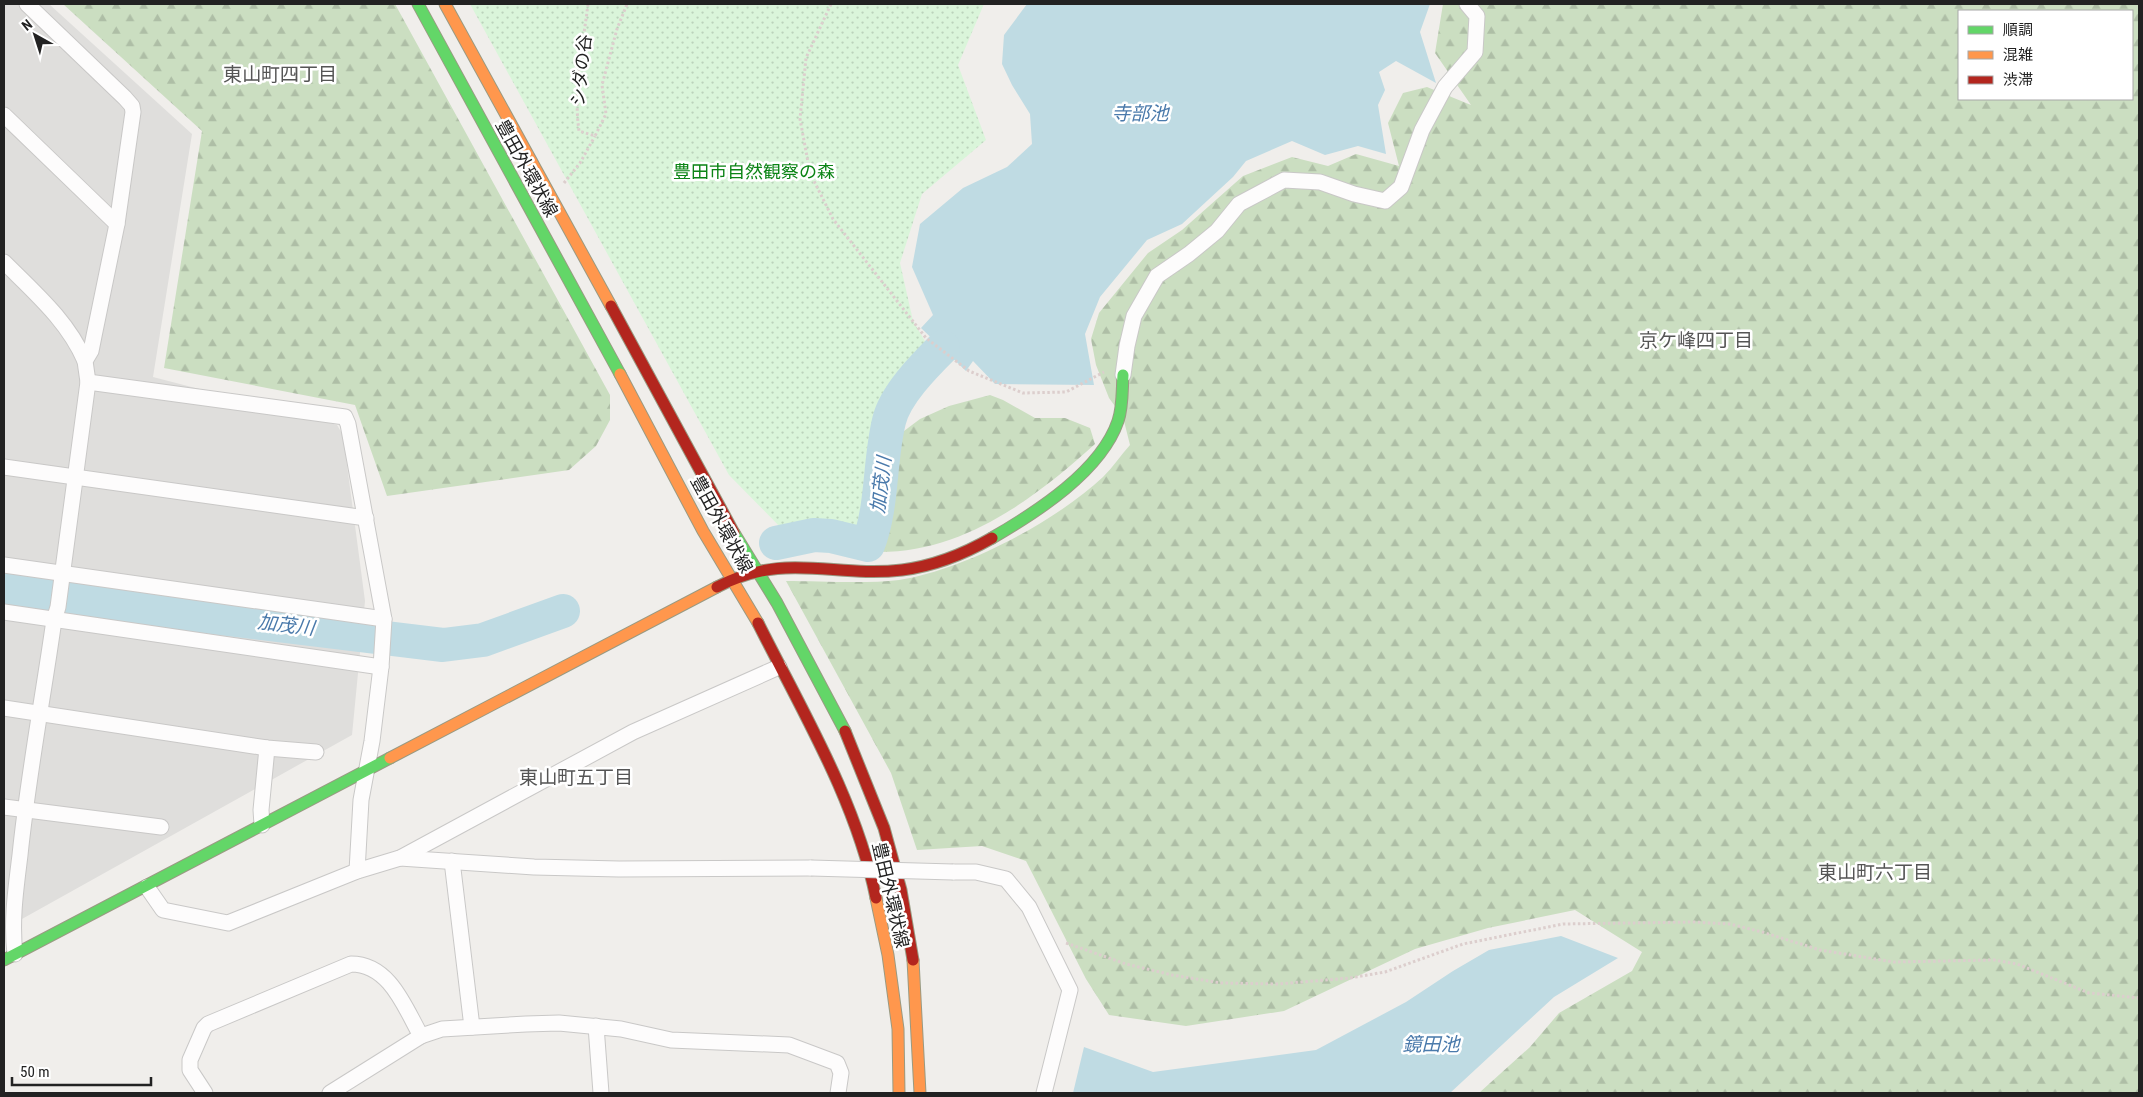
<svg xmlns="http://www.w3.org/2000/svg" width="2143" height="1097" font-family="'Roboto Condensed','Noto Sans JP',sans-serif">
<style>
.residential{fill:#dfdedc}
.forest{fill:url(#forest-firs);fill-rule:evenodd}
.park{fill:url(#park-dots)}
.water{fill:#bfdbe3}
.lines{fill:none;stroke-linecap:round;stroke-linejoin:round}
.river{stroke:#bfdbe3;stroke-width:34}
.street-casing{stroke:#c9c8c7;stroke-width:17}
.fast-casing{stroke:#999a82;stroke-width:13}
.slow-casing{stroke:#999a82;stroke-width:13}
.jam-casing{stroke:#999a82;stroke-width:13}
.path{stroke:#dccecd;stroke-width:3;stroke-dasharray:2.5 2.5;stroke-linecap:butt}
.street{stroke:#fdfcfc;stroke-width:15}
.fast{stroke:#63d668;stroke-width:11}
.slow{stroke:#ff974d;stroke-width:11}
.jam{stroke:#b3261e;stroke-width:11}
.street-bridge-casing{stroke:#c9c8c7;stroke-width:17;stroke-linecap:butt}
.street-bridge{stroke:#fdfcfc;stroke-width:15}
.labels{text-anchor:middle;dominant-baseline:central;stroke-width:5;stroke-linejoin:round;paint-order:stroke}
.street-label{font-size:18px;fill:#222;stroke:#fff}
.park-label{font-size:18px;fill:#0c8416;stroke:#fff}
.neighbourhood-label{font-size:19px;fill:#555;stroke:#fff}
.water-label{font-size:19px;font-style:italic;fill:#4a7aab;stroke:#fff}
</style>
<defs>
<pattern id="forest-firs" width="22" height="20" patternUnits="userSpaceOnUse" patternTransform="scale(1.25)"><rect width="22" height="20" fill="#cbdec1"/><path d="M5 1l3.5 6h-7zM16 11l3.5 6h-7z" fill="#aebea6"/></pattern>
<pattern id="park-dots" width="8" height="8" patternUnits="userSpaceOnUse" patternTransform="scale(1.25)"><rect width="8" height="8" fill="#daf5da"/><path d="M2 2h.1M6 6h.1" fill="none" stroke="#bbd2bb" stroke-width="1.8" stroke-linecap="round"/></pattern>
</defs>
<rect width="100%" height="100%" fill="#f0eeeb"/>
<polygon class="residential" points="4,4 49,4 192,134 153,377 337,425 343,435 365,601 352,735 4,929"/>
<g class="forest">
<polygon points="63,4 395,4 610,395 610,420 596,446 569,470 387,496 355,405 164,368 202,131"/>
<path d="M1443 4H2139V1093H1479L1530 1047 1559 1013 1632 971 1642 952 1575 910 1488 928 1415 949 1284 1011 1186 1026 1109 1015 1086 979 1026 861 982 846 917 850 891 773 786 581C820 581 866 584 899 580 964 570 1055 522 1103 477 1113 467 1121 455 1130 445L1123 417 1109 398 1096 365 1091 339 1099 313 1148 253 1182 230 1243 176 1292 157 1328 166 1356 154 1399 166 1388 123 1403 93 1427 87 1471 105 1435 53ZM1959 11H2132V99H1959Z"/>
<path d="M990 395 1003 400 1035 418H1065L1090 428 1095 444C1034 499 962 554 875 552L892 440 920 419 949 406Z"/>
</g>
<polygon class="park" points="470,4 984,4 958,65 986,140 922,194 900,263 913,321 932,353 923,360 891,399 880,421 864,527 854,535 822,528 786,533 729,475"/>
<g class="water">
<polygon points="1027,4 1430,4 1420,32 1436,83 1396,61 1379,72 1385,90 1378,105 1386,154 1358,146 1325,155 1292,141 1246,161 1233,177 1182,224 1147,240 1100,297 1085,334 1094,385 995,384 973,361 966,371 921,328 933,315 912,267 920,224 963,188 1007,167 1032,144 1030,114 1012,85 1002,64 1004,35"/>
<polygon points="1561,936 1618,958 1554,997 1450,1093 1073,1093 1084,1047 1153,1072 1316,1050 1406,1002 1453,971 1489,950"/>
</g>
<g class="lines">
<g class="river">
<path d="M776 543 814 535 831 536 868 545C883 506 879 462 889 421 895 395 924 366 943 347"/>
<polyline points="4,589 72,600 443,645 483,640 563,611"/>
</g>
<g class="street-casing">
<g id="street">
<polyline points="4,115 117,224"/>
<path d="M4 262C34 292 68 321 85 361"/>
<polyline points="1123,375 1127,346 1134,316 1157,276 1189,254 1217,231 1239,204 1284,180 1320,182 1354,194 1385,201 1401,187 1422,130 1445,87 1475,52 1477,16 1467,4"/>
<polyline points="88,382 345,417 348,424 384,619 381,667 372,741 361,800 357,871"/>
<polyline points="4,467 366,518"/>
<polyline points="4,565 384,619"/>
<polyline points="4,612 381,667"/>
<polyline points="4,708 267,748 316,752"/>
<polyline points="4,807 161,827"/>
<polyline points="262,825 261,810 267,748"/>
<polyline points="400,858 534,867 619,869 811,868"/>
<polyline points="452,861 472,1027"/>
<polyline points="953,872 976,872 1006,879 1029,907 1070,990 1044,1093"/>
<polyline points="147,887 163,910 228,923 357,871 400,858 633,732 779,667"/>
<path d="M15 954C11 920 16 888 20 855 28 776 43 698 54 620L58 607 88 382 85 361 91 351 94 336 117 224 133 112 132 106 125 98 27 4"/>
<polyline points="596,1026 601,1093"/>
<path d="M205 1093 190 1070V1060L204 1028 208 1024 351 964C390 964 405 1008 421 1036"/>
<polyline points="330,1093 421,1036 442,1029 526,1024 559,1023 621,1029 671,1040 789,1045 837,1063 841,1073 838,1093"/>
</g>
</g>
<g class="fast-casing">
<g id="fast">
<polyline points="418,4 620,374"/>
<polyline points="734,533 777,603 845,731"/>
<path d="M992 538C1037 512 1101 471 1118 421 1123 407 1122 389 1123 375"/>
<polyline points="4,960 390,758"/>
</g>
</g>
<g class="slow-casing">
<g id="slow">
<polyline points="445,4 611,306"/>
<polyline points="620,374 703,531 758,623"/>
<polyline points="390,758 717,587"/>
<polyline points="876,898 888,955 898,1029 899,1093"/>
<polyline points="913,960 920,1093"/>
</g>
</g>
<g class="jam-casing">
<g id="jam">
<polyline points="611,306 734,533"/>
<path d="M717 587C785 551 833 578 902 570 934 566 964 554 992 538"/>
<path d="M758 623C802 711 856 800 876 898"/>
<polyline points="845,731 884,828 901,890 913,960"/>
</g>
</g>
<g class="path">
<path d="M588 4C583 46 573 88 579 131L595 136 606 114 602 85 617 29 627 4"/>
<polyline points="831,4 806,58 800,119 810,173 833,219 926,338 969,371 1023,393 1066,392 1104,372"/>
<polyline points="564,183 580,163 595,136"/>
<polyline points="1066,943 1126,964 1172,975 1221,983 1278,984 1350,978 1385,972 1463,944 1563,924 1694,922 1730,924 1762,932 1820,950 1894,962 1994,960 2017,964 2089,993 2139,998"/>
</g>
<use href="#street" class="street"/>
<use href="#fast" class="fast"/>
<use href="#slow" class="slow"/>
<use href="#jam" class="jam"/>
<g class="street-bridge-casing">
<polyline id="street-bridge" points="811,868 953,872"/>
</g>
<use href="#street-bridge" class="street-bridge"/>
</g>
<g class="labels">
<g class="street-label">
<text transform="translate(581 70) rotate(-84)">シダの谷</text>
<text transform="translate(527 168) rotate(61)">豊田外環状線</text>
<text transform="translate(722 524) rotate(61)">豊田外環状線</text>
<text transform="translate(891 895) rotate(77)">豊田外環状線</text>
</g>
<g class="park-label">
<text x="754" y="171">豊田市自然観察の森</text>
</g>
<g class="neighbourhood-label">
<text x="280" y="74">東山町四丁目</text>
<text x="1696" y="340">京ケ峰四丁目</text>
<text x="576" y="777">東山町五丁目</text>
<text x="1875" y="872">東山町六丁目</text>
</g>
<g class="water-label">
<text x="1140" y="113">寺部池</text>
<text transform="translate(881 485) rotate(-83)">加茂川</text>
<text transform="translate(286 625) rotate(7)">加茂川</text>
<text x="1431" y="1044">鏡田池</text>
</g>
</g>
<rect width="2143" height="1097" fill="none" stroke="#222222" stroke-width="10"/>
<rect x="1958" y="10" width="175" height="90" fill="#ffffff" stroke="#a7a7a7"/>
<rect x="1968" y="26" width="25" height="8" fill="#63d668" stroke="#a7a7a7"/>
<text x="2003" y="35" font-size="15" fill="#222222">順調</text>
<rect x="1968" y="51" width="25" height="8" fill="#ff974d" stroke="#a7a7a7"/>
<text x="2003" y="60" font-size="15" fill="#222222">混雑</text>
<rect x="1968" y="76" width="25" height="8" fill="#b3261e" stroke="#a7a7a7"/>
<text x="2003" y="85" font-size="15" fill="#222222">渋滞</text>
<g transform="translate(35 35) rotate(321)" stroke="#ffffff" stroke-width="4" paint-order="stroke">
<path d="M0-4L9 19L0 12L-9 19Z" fill="#222222"/>
<text y="-8" font-size="14" font-weight="bold" text-anchor="middle" fill="#222222">N</text>
</g>
<path d="M12 1077v8h139v-8" fill="none" stroke="#222222" stroke-width="2.5"/>
<text x="20" y="1077" font-size="15" fill="#222222" stroke="#ffffff" stroke-width="4" paint-order="stroke">50 m</text>
</svg>
